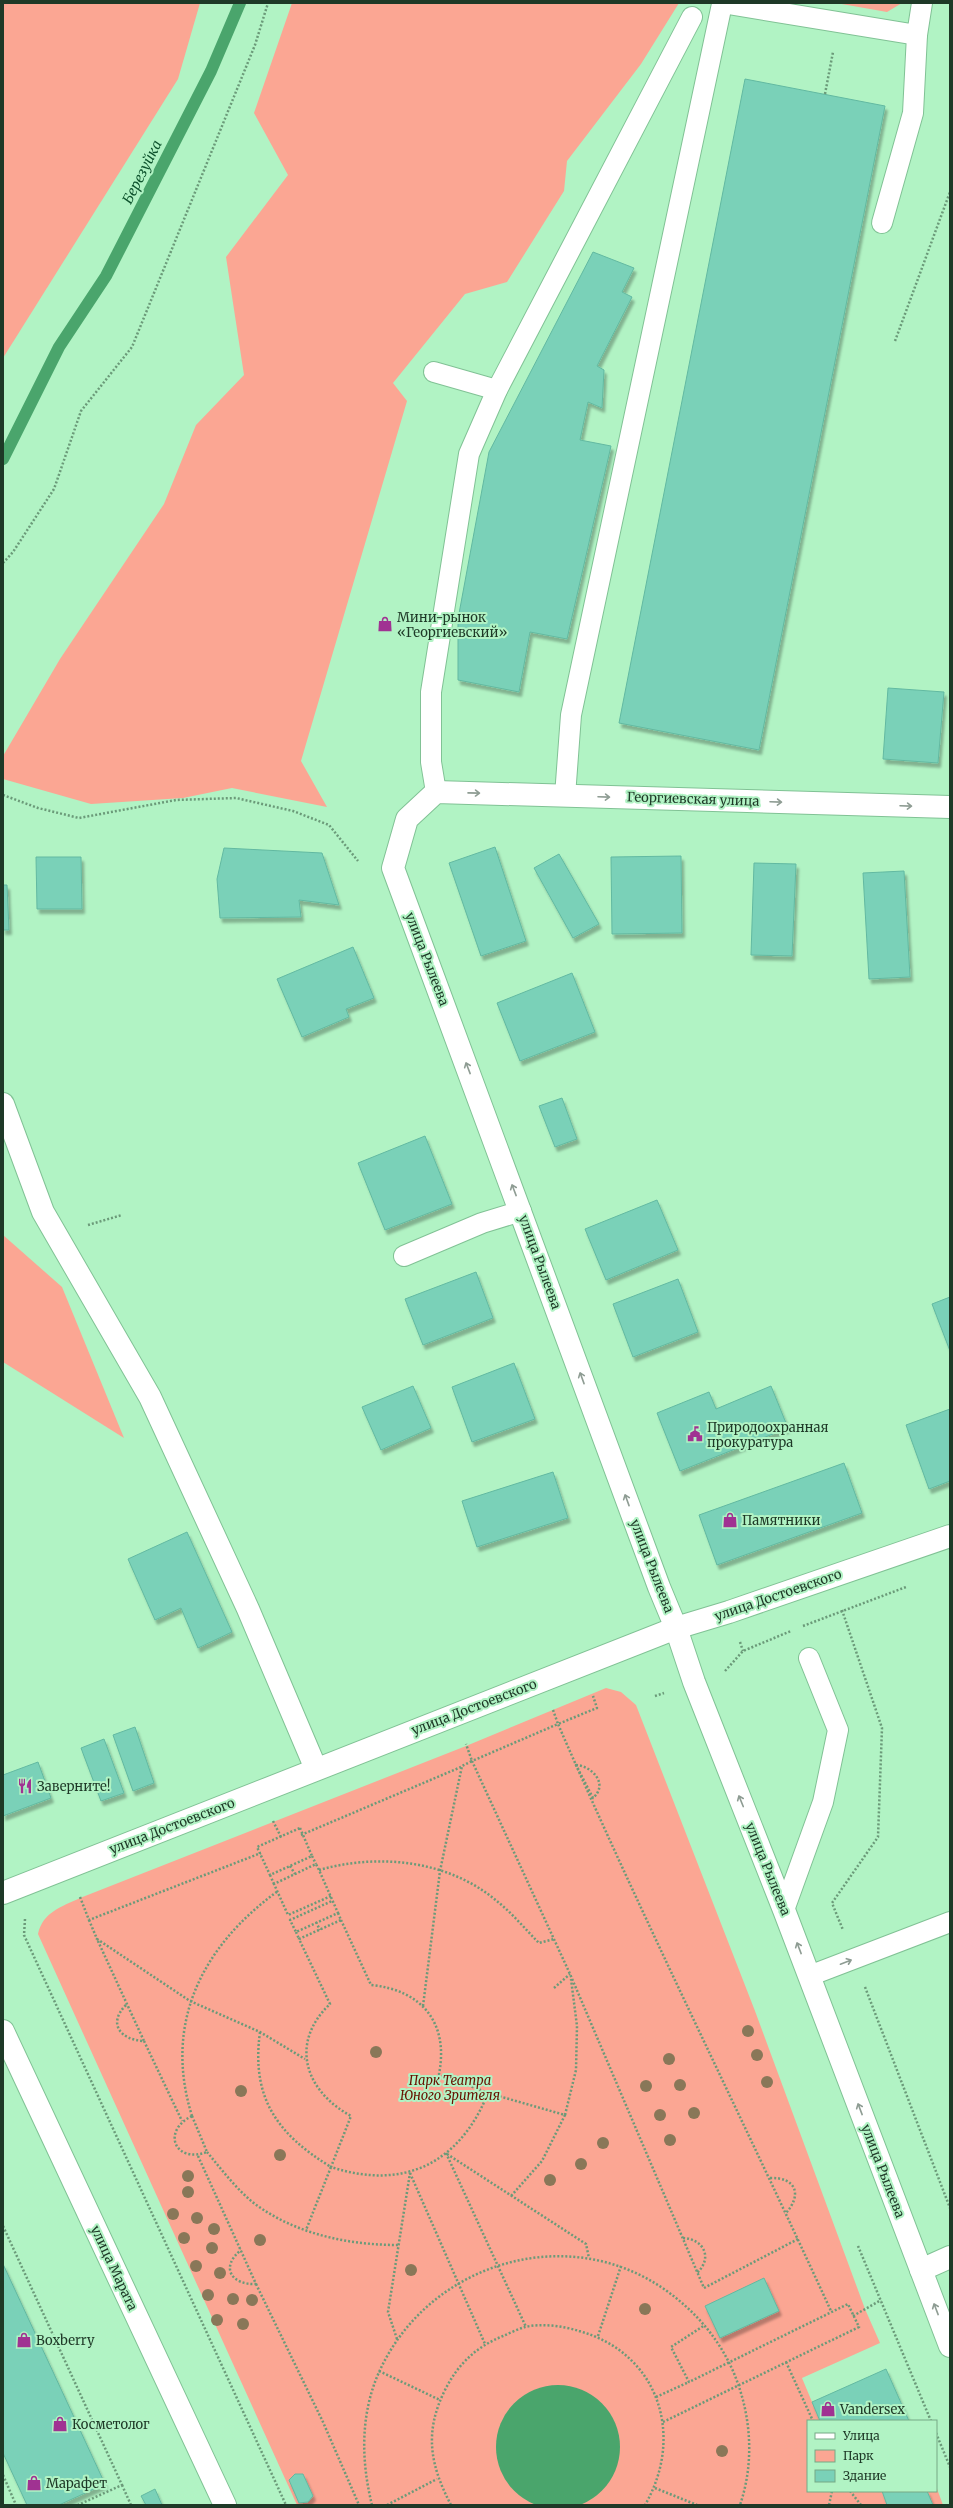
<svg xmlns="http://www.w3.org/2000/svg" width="953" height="2508" font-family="Merriweather,serif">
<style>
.green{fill:#fba693}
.water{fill:#4aa56c}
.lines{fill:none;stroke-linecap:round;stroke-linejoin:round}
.stream{stroke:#4aa56c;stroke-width:12}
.building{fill:#7ad1b8;stroke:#62b9a1;filter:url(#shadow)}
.service-casing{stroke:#81c295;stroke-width:22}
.minor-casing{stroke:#81c295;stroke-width:24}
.tertiary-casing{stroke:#81c295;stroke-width:24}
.path{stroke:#6b9a79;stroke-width:2.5;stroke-dasharray:2 2;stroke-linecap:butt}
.service{stroke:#fff;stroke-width:20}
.minor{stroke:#fff;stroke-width:22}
.tertiary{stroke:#fff;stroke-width:22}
.tree{fill:#897758}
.oneway{stroke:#8e9c93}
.labels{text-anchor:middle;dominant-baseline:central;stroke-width:4;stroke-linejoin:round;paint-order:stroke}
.poi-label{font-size:13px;fill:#1e3927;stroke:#b1f3c4;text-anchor:start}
.street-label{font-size:13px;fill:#1e3927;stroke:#b1f3c4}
.park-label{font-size:13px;font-style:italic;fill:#681100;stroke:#b1f3c4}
.water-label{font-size:14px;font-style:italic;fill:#0f542e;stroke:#b1f3c4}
</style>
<defs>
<filter id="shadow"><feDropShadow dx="2.5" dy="4.5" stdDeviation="1" flood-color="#0004"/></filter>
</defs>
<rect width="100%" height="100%" fill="#b1f3c4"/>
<g class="green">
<polygon points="3,3 200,3 178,79 3,358"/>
<polygon points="292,3 679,3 641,64 567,161 564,191 507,282 465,294 393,383 407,401 301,761 327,807 232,788 183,798 91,804 3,779 3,756 60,659 164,504 196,425 244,375 226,257 288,175 254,113"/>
<polygon points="836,3 902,3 887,12"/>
<polygon points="3,1235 62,1287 124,1438 3,1362"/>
<path d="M606 1688 621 1692 636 1705 755 2011 865 2309 880 2343 802 2378 820 2421H808V2491H936V2486L943 2505H297L38 1934C43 1912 61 1907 80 1898L466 1746Z"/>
</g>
<circle class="water" cx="558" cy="2447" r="62"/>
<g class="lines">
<polyline class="stream" points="3,459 59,347 106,276 211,71 240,3"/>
</g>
<g class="building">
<polygon points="745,79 885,106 759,750 619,723"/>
<polygon points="593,252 634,268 622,292 632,297 597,366 604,370 602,408 588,402 580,440 611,446 567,639 530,632 519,692 458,680 458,619 489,452"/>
<polygon points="888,688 944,692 938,763 883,759"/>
<polygon points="495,847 526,941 481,956 449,863"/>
<polygon points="224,848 322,853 339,905 299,900 301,917 220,918 217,879"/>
<polygon points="559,854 599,924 573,938 534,868"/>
<polygon points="681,856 682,933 612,934 611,857"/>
<polygon points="36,857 81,857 82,909 37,909"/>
<polygon points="754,863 796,864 792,956 751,955"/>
<polygon points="904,871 910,977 869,979 863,873"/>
<polygon points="3,885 7,885 9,930 3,930"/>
<polygon points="353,947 374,998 346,1009 349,1017 302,1037 277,979"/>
<polygon points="572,973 595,1032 520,1061 497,1003"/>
<polygon points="562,1098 577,1139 555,1147 539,1106"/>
<polygon points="425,1136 452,1204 385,1230 358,1163"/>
<polygon points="657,1200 678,1250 606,1280 585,1229"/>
<polygon points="476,1272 493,1318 423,1345 405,1299"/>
<polygon points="678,1279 698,1332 633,1357 613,1304"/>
<polygon points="950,1297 950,1351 932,1304"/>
<polygon points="514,1363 535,1419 472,1442 452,1387"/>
<polygon points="413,1386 431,1428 381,1450 362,1407"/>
<polygon points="771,1386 788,1428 680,1471 657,1413 709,1392 716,1409"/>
<polygon points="950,1409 950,1481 929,1489 906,1425"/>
<polygon points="844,1463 862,1513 717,1565 699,1515"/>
<polygon points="553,1472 568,1518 477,1547 462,1501"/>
<polygon points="187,1532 232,1632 198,1648 181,1608 155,1620 128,1559"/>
<polygon points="135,1727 154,1783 133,1791 113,1735"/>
<polygon points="104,1739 124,1793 101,1801 81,1748"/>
<polygon points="38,1762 51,1798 3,1816 3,1775"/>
<polygon points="3,2264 105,2484 59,2505 27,2505 3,2453"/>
<polygon points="764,2278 779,2311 720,2338 705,2306"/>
<polygon points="886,2369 909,2421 820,2421 812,2402"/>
<polygon points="295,2474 303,2474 313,2496 308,2502 299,2503 289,2480"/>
<polygon points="155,2489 162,2505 146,2505 141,2496"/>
<polygon points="882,2491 927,2491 933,2505 887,2505"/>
</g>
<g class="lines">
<g class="service-casing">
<g id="service">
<polyline points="722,3 917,35 922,3"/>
<polyline points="882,223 913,113 917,35"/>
<polyline points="434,372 497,390"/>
<polyline points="436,792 431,762 431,692 469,454 497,390 692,17"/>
<polyline points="565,796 571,715 722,4"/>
<polyline points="404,1256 482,1223 521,1211"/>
<polyline points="784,1910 823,1802 838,1730 809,1658"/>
<polyline points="809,1976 950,1922"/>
</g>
</g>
<g class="minor-casing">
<g id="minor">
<polyline points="3,1104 43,1212 150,1397 248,1609 316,1769"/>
<polyline points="676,1628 659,1587 393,868 407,819 436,792 950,807"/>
<polyline points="3,2031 225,2505"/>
<polyline points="921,2270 950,2257"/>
</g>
</g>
<g class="tertiary-casing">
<g id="tertiary">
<polyline points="676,1628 694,1682 784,1910 950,2346"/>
<polyline points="3,1893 676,1628 729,1612 950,1536"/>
</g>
</g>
<g class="path">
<polyline points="825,94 833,52"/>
<polyline points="895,341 950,192"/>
<polyline points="3,563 13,552 54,489 81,411 132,347 255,45 268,3"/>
<polyline points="3,795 38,808 79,818 176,800 236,798 293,811 329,825 358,861"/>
<polyline points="88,1225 122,1215"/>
<polyline points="842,1610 882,1728 878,1837 832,1903 843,1930"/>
<polyline points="803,1626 906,1587"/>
<polyline points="740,1642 743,1651"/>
<polyline points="725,1671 743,1651 791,1631"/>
<polyline points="655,1696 664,1693"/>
<polyline points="553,1710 558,1724 597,1708 593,1696"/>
<path d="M576 1765C592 1766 609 1784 593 1798Z"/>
<polyline points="273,1821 281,1837"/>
<polygon points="300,1828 312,1856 270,1875 257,1847"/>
<polyline points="301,1835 461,1767"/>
<polyline points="312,1856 316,1864"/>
<polyline points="290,1866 295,1874"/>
<path d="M319 1870C379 1853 449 1860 498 1902 513 1914 526 1930 539 1943L554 1939"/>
<polyline points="270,1875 274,1884"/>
<polyline points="331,1896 288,1915 274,1884 316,1864 319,1870 338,1913 296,1932 290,1920 332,1901"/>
<polyline points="80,1897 89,1920 261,1853"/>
<polyline points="338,1913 341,1920"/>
<polyline points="25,1919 24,1935 286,2505"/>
<polyline points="89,1920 97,1939"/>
<path d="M341 1920 371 1985C422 1990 449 2023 439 2074L488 2093C460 2163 404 2191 331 2167L351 2116C305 2091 289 2043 330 2004L299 1939Z"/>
<polyline points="316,1922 320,1930"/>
<polyline points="296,1932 299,1939"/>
<polyline points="865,1987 950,2208"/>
<polyline points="554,1988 570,1974"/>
<path d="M126 2005C107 2024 121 2040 144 2041L97 1939 190 2001 260 2032 305 2059"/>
<polyline points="423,2006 440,1871 462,1766 472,1761 466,1744"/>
<path d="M260 2032C251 2098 277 2134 331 2167L306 2230"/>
<polyline points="144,2041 182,2121"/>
<polyline points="488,2093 565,2115 542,2161 511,2196"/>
<polyline points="565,2115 576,2070 577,2026 571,1979"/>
<path d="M192 2116C163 2023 202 1946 278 1891"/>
<path d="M192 2116 207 2152C175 2164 161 2131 192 2116Z"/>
<path d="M207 2152C222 2170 237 2190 255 2204 296 2234 348 2245 398 2245"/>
<polyline points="446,2153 526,2327"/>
<polyline points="447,2154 586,2244 589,2258"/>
<path d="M198 2156 256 2284C231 2285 220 2267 241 2250"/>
<polyline points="410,2173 485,2344"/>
<path d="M770 2178C796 2177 803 2195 785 2214"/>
<polyline points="3,2226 122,2485 78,2505"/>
<path d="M683 2238C704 2239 713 2258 697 2273"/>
<path d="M798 2239 704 2288 570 1974 472 1761 558 1724C644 1922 741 2115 831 2311"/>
<polyline points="858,2246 931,2421"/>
<polyline points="256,2284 323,2422 359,2505"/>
<polyline points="853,2316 881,2300"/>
<polyline points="598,2336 621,2266"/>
<polyline points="397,2339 388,2312 410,2173"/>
<polyline points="786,2362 813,2421"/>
<polyline points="379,2371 440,2400"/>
<polyline points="656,2397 689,2382"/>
<polyline points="663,2422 859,2327 848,2304 689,2382 671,2347 705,2325"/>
<polyline points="936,2433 950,2467"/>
<polyline points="3,2475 16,2505"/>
<polyline points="122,2485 131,2505"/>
<polyline points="655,2488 697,2505"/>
<polyline points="850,2491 861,2505"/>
<path d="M372 2505C361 2461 360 2413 380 2370 429 2264 565 2221 664 2289 694 2310 718 2337 733 2371 751 2413 755 2461 740 2505"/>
<polyline points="387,2505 437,2479"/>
<path d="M451 2505C430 2465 424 2432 445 2390 458 2364 476 2347 503 2336 510 2333 518 2329 525 2327 542 2323 563 2326 579 2331 659 2353 685 2436 645 2505"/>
<polyline points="829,2505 832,2491"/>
</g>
<use href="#service" class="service"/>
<use href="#minor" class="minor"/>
<use href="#tertiary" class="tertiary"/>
</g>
<g class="tree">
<circle cx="748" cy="2031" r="6"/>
<circle cx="376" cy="2052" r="6"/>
<circle cx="757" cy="2055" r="6"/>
<circle cx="669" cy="2059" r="6"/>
<circle cx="767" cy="2082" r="6"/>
<circle cx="680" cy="2085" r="6"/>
<circle cx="646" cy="2086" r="6"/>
<circle cx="241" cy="2091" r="6"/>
<circle cx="694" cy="2113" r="6"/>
<circle cx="660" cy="2115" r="6"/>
<circle cx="670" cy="2140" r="6"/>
<circle cx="603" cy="2143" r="6"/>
<circle cx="280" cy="2155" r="6"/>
<circle cx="581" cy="2164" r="6"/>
<circle cx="188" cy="2176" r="6"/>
<circle cx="550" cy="2180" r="6"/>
<circle cx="188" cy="2192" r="6"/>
<circle cx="173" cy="2214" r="6"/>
<circle cx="197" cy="2218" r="6"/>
<circle cx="214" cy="2229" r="6"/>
<circle cx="184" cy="2238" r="6"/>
<circle cx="260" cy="2240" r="6"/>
<circle cx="212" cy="2248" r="6"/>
<circle cx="196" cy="2266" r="6"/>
<circle cx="411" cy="2270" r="6"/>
<circle cx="220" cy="2273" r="6"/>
<circle cx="208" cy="2295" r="6"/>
<circle cx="233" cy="2299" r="6"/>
<circle cx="252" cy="2300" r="6"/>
<circle cx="645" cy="2309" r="6"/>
<circle cx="217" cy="2320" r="6"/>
<circle cx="243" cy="2324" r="6"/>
<circle cx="722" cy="2451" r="6"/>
</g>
<defs><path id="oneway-shaft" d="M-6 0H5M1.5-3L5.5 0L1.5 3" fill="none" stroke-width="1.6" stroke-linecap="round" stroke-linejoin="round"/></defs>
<g class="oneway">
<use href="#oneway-shaft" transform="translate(474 793) rotate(1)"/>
<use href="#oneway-shaft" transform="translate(604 797) rotate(2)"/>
<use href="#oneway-shaft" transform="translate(776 802) rotate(2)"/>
<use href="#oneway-shaft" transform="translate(906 806) rotate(2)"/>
<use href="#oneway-shaft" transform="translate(468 1068) rotate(-111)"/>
<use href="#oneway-shaft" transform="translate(514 1190) rotate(-111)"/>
<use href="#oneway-shaft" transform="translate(582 1378) rotate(-110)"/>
<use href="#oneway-shaft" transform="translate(627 1500) rotate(-110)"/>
<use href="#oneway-shaft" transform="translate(741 1801) rotate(-112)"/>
<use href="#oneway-shaft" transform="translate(799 1948) rotate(-111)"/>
<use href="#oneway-shaft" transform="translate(846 1962) rotate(-21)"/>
<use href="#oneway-shaft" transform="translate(860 2109) rotate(-111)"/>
<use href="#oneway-shaft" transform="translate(936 2309) rotate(-111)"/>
</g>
<defs>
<g id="shop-bare" transform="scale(1.2)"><path d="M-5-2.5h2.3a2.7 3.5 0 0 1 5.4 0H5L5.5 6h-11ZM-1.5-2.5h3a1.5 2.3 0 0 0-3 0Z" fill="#a03292" stroke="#b1f3c4" stroke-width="2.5" paint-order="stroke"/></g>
<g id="civic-bare" transform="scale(1.2)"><path d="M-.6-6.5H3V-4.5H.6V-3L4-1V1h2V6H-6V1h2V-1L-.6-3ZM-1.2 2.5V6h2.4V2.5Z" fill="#a03292" stroke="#b1f3c4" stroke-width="2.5" paint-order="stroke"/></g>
<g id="restaurant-bare" transform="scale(1.2)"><path d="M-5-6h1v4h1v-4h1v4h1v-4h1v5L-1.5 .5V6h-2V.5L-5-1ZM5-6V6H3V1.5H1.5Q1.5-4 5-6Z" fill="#a03292" stroke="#b1f3c4" stroke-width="2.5" paint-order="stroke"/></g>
</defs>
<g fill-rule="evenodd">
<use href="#shop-bare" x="385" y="624"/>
<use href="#civic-bare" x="695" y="1434"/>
<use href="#shop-bare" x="730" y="1520"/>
<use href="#restaurant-bare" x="25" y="1786"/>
<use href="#shop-bare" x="24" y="2340"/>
<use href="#shop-bare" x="828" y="2409"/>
<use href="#shop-bare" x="60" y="2424"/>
<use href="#shop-bare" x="34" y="2483"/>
</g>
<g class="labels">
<g class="poi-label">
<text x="397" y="617">Мини-рынок<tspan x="397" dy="15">«Георгиевский»</tspan></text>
<text x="707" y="1427">Природоохранная<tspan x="707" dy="15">прокуратура</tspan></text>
<text x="742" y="1520">Памятники</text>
<text x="37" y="1786">Заверните!</text>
<text x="36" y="2340">Boxberry</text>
<text x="840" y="2409">Vandersex</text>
<text x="72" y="2424">Косметолог</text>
<text x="46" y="2483">Марафет</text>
</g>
<g class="street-label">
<text transform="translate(693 799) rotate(2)">Георгиевская улица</text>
<text transform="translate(427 959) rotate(69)">улица Рылеева</text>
<text transform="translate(540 1262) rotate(70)">улица Рылеева</text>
<text transform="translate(652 1566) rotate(69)">улица Рылеева</text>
<text transform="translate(778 1595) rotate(-19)">улица Достоевского</text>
<text transform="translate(474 1707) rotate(-21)">улица Достоевского</text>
<text transform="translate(172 1826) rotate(-21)">улица Достоевского</text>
<text transform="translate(768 1869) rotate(68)">улица Рылеева</text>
<text transform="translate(883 2171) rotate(69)">улица Рылеева</text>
<text transform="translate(114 2268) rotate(65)">улица Марата</text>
</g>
<g class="park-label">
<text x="450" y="2080">Парк Театра<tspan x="450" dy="15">Юного Зрителя</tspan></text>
</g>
<g class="water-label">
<text transform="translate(142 172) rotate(-63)">Березуйка</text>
</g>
</g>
<rect width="953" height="2508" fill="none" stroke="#1e3927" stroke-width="8"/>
<rect x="807" y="2420" width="130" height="72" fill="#b1f3c4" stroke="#76a985"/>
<rect x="815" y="2433" width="20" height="6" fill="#ffffff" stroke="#76a985"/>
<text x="843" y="2440" font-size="12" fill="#1e3927">Улица</text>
<rect x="815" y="2450" width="20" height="12" fill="#fba693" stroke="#76a985"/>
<text x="843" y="2460" font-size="12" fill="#1e3927">Парк</text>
<rect x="815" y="2470" width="20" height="12" fill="#7ad1b8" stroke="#76a985"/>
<text x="843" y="2480" font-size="12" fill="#1e3927">Здание</text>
</svg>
